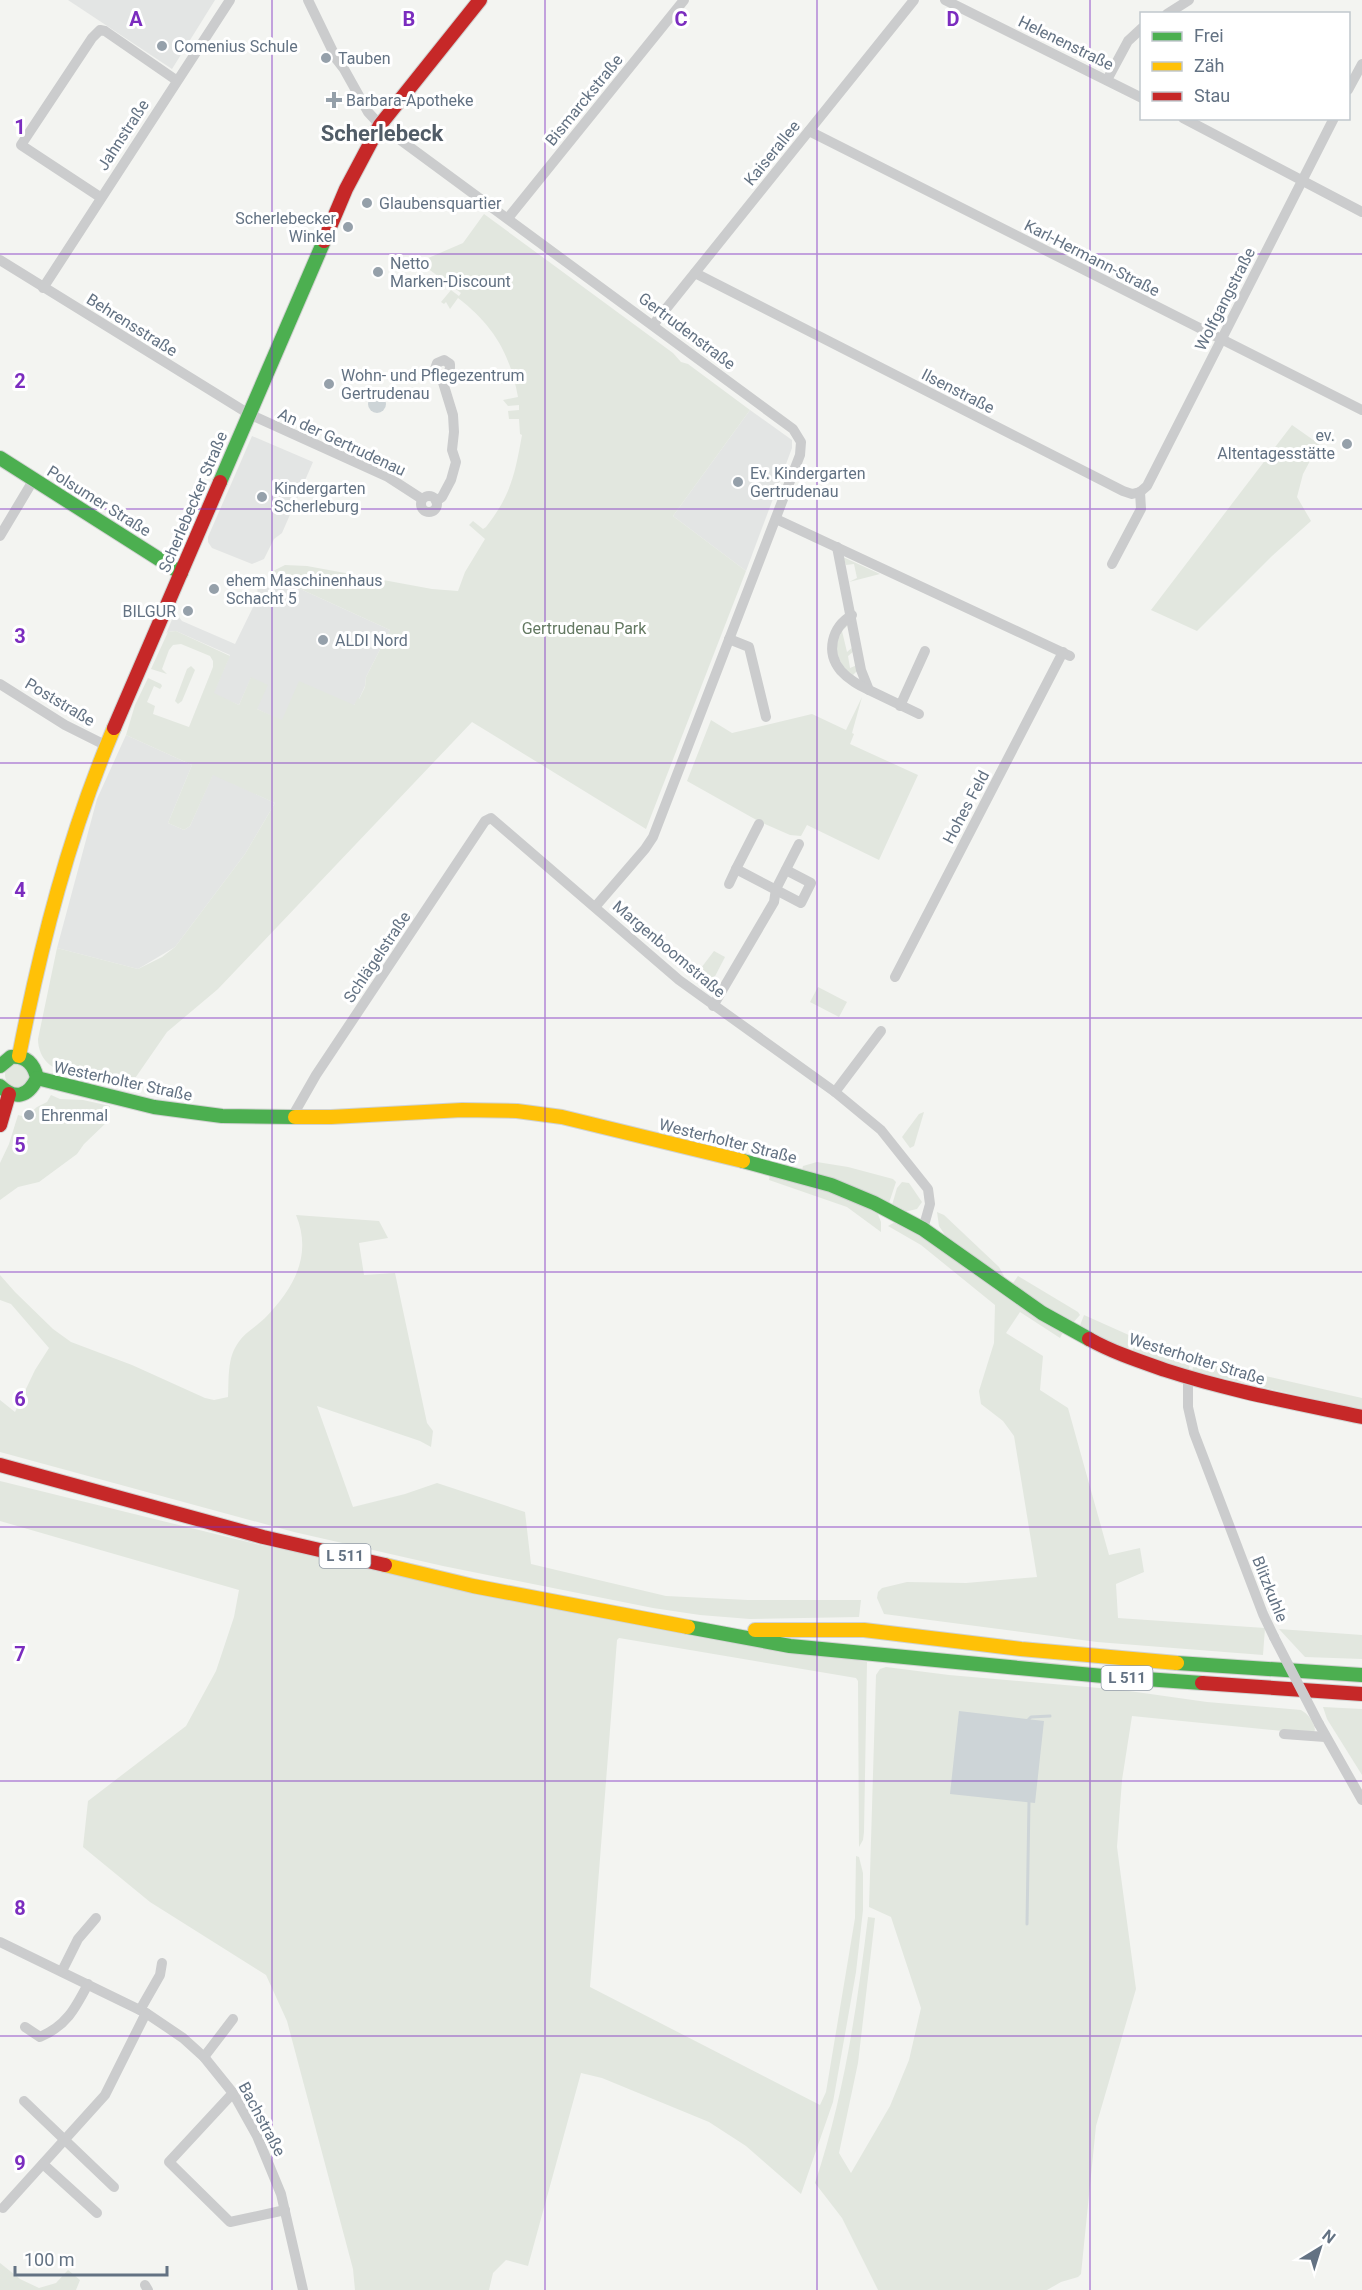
<svg xmlns="http://www.w3.org/2000/svg" width="1362" height="2290" font-family="Roboto,sans-serif">
<style>
.built{fill:#e3e5e4}
.green{fill:#e2e7df}
.water{fill:#cdd4d7}
.lines{fill:none;stroke-linecap:round;stroke-linejoin:round}
.stream{stroke:#cdd4d7;stroke-width:3}
.fast-casing{stroke:#d0d2d1;stroke-width:16}
.slow-casing{stroke:#d0d2d1;stroke-width:16}
.jam-casing{stroke:#d0d2d1;stroke-width:16}
.street{stroke:#cbcccd;stroke-width:10}
.fast{stroke:#4caf50;stroke-width:14}
.slow{stroke:#ffc107;stroke-width:14}
.jam{stroke:#c62828;stroke-width:14}
.street-bridge{stroke:#cbcccd;stroke-width:10}
.grid{fill:none;stroke:#7b2cbf;stroke-width:1.5;stroke-opacity:0.55}
.poi-dot{fill:#95a0aa;stroke:#fff;stroke-width:2}
.labels{text-anchor:middle;dominant-baseline:central;stroke-width:6;stroke-linejoin:round;paint-order:stroke}
.shield{fill:#fff;stroke:#929ca8;stroke-width:1.5}
.shield-label{font-size:15px;font-weight:bold;fill:#637283}
.street-label{font-size:16px;fill:#637283;stroke:#fff}
.poi-label{font-size:16px;fill:#637283;stroke:#fff;text-anchor:start}
.park-label{font-size:16px;fill:#647962;stroke:#fff}
.district-label{font-size:22px;font-weight:bold;fill:#515c67;stroke:#fff}
.grid-label{font-size:20px;text-anchor:middle;font-weight:bold;fill:#7b2cbf;stroke:#fff;stroke-width:6;stroke-linejoin:round;paint-order:stroke}
</style>
<rect width="100%" height="100%" fill="#f3f4f1"/>
<g class="built">
<polygon points="68,0 215,0 172,69"/>
<polygon points="750,410 792,440 792,448 746,571 673,516"/>
<polygon points="252,436 313,462 282,533 274,539 264,559 252,564 212,548 208,542 208,537"/>
<polygon points="272,576 390,630 366,677 365,686 359,699 354,705 282,721 257,709 251,678 239,705 213,694 230,655 176,631 168,632 166,634 175,612 182,621 235,644 258,597 257,585"/>
<polygon points="126,735 192,765 168,823 184,830 190,826 213,774 275,803 245,854 175,947 138,969 57,948 97,799"/>
</g>
<g class="green">
<path d="M484 214 673 353 681 362 688 364 750 410 673 516 746 571 646 829 472 722 218 989 167 1032 129 1087C109 1082 65 1076 50 1065 42 1059 38 1049 38 1039L57 948 138 969 162 957 175 947 245 854 275 803 213 775 190 826 184 830 168 823 192 765 126 735 135 705 148 678 161 684 162 686 160 689 154 686 147 702 155 706 153 714 189 727 213 667V661L210 656 181 644 173 645 169 650 162 669 167 674 151 669 168 632 176 631 230 656 214 693 239 705 251 677 268 685 257 709 282 720 299 681 354 705 358 697 359 699 365 687 366 677 390 630 272 576 273 571 285 565 307 566 432 589 458 591 465 572 485 539 469 525 473 521 483 529 486 527C511 495 515 474 522 435L520 434 519 419H509L508 411 519 410V405L508 406 503 400 518 397C510 353 493 325 458 298L450 309 446 302 444 304 441 302 451 290 459 296 461 293 419 262 463 243Z"/>
<polygon points="1292,425 1319,444 1303,474 1297,497 1311,521 1272,556 1197,631 1151,610"/>
<polygon points="843,557 880,574 849,582 857,578 854,564 846,565"/>
<path d="M846 623 848 625 842 631 847 652 853 647 854 651 848 656 850 668 857 665V671L853 675 848 674C833 651 834 646 846 623Z"/>
<polygon points="191,666 195,670 182,701 178,704 175,701 187,669"/>
<polygon points="862,697 852,733 854,734 850,744 918,775 879,860 807,825 801,836 790,835 760,822 687,781 711,720 732,733 812,714 846,730"/>
<polygon points="714,951 725,957 711,984 695,976"/>
<polygon points="818,987 847,1002 839,1017 810,1002"/>
<circle cx="17" cy="1075" r="12"/>
<polygon points="51,1095 60,1099 83,1100 110,1106 108,1121 84,1144 77,1154 39,1182 18,1187 0,1200 0,1163 9,1144 18,1115 26,1117 37,1107 47,1102"/>
<polygon points="924,1112 914,1146 910,1148 902,1137 919,1114"/>
<polygon points="817,1162 848,1167 893,1179 896,1182 889,1203 802,1170 803,1166"/>
<polygon points="770,1174 832,1192 877,1212 881,1222 881,1232 847,1207 769,1180"/>
<polygon points="902,1182 909,1183 922,1202 917,1209 904,1212 892,1205 897,1188"/>
<polygon points="937,1212 944,1215 999,1267 1004,1276 1002,1277 947,1238 939,1226"/>
<path d="M296 1215 379 1221 388 1238 359 1243 364 1275 395 1273 427 1423 433 1431 431 1447 420 1441 317 1406 353 1507 405 1494 437 1483 525 1512 531 1564 666 1596 748 1600H861L859 1617 750 1619 700 1615 653 1608 443 1566 294 1532 0 1452V1400L15 1412 35 1370 49 1348 11 1304 0 1300V1275L15 1292 53 1329 71 1342 132 1365 205 1398 214 1400 228 1397C229 1379 227 1358 238 1343 244 1333 257 1326 265 1318 293 1289 313 1256 296 1215Z"/>
<polygon points="897,1221 1063,1332 1060,1338 1020,1312 1006,1333 1043,1356 1040,1390 1068,1408 1109,1555 1140,1548 1144,1572 1116,1584 1118,1618 1265,1628 1263,1655 1097,1642 884,1614 877,1598 878,1592 882,1588 907,1582 966,1583 1037,1577 1014,1436 1003,1421 981,1404 979,1391 994,1343 995,1305 921,1245 888,1226"/>
<polygon points="1018,1276 1078,1312 1080,1315 1072,1324 1017,1289 1013,1283"/>
<polygon points="1084,1315 1131,1336 1133,1338 1127,1350 1079,1328"/>
<polygon points="1138,1339 1188,1357 1190,1360 1189,1370 1132,1351"/>
<polygon points="1195,1360 1362,1398 1362,1410 1192,1371"/>
<polygon points="0,1481 260,1545 867,1662 864,1832 863,1840 859,1847 858,1681 856,1678 619,1638 617,1640 590,1987 820,2105 826,2092 855,1918 856,1856 859,1857 863,1873 863,1910 856,1972 833,2102 801,2194 746,2146 709,2122 602,2078 581,2073 528,2266 506,2260 493,2273 489,2290 355,2290 353,2269 287,2021 266,1975 150,1902 83,1847 88,1801 186,1726 216,1671 234,1617 239,1590 0,1521"/>
<polygon points="1279,1629 1362,1635 1362,1659 1305,1657"/>
<path d="M886 1667 949 1675 1122 1690 1207 1702 1301 1710C1308 1714 1314 1721 1315 1730L1313 1734 1132 1716 1122 1780 1117 1847 1136 1989 1096 2126 1081 2274 1078 2277 1061 2282 1047 2290H878L842 2218 815 2183C844 2097 857 2007 868 1917L875 1918 858 2063 839 2153 851 2173 890 2106 909 2060 921 2008 891 1917 869 1907 876 1675 880 1669Z"/>
<polygon points="1323,1707 1362,1709 1362,1775 1327,1719"/>
<polygon points="0,2263 20,2279 39,2288 56,2283 68,2270 80,2280 76,2290 0,2290"/>
</g>
<g class="water">
<circle cx="377" cy="404" r="9"/>
<polygon points="959,1711 1044,1721 1035,1803 950,1794"/>
</g>
<g class="lines">
<g class="stream">
<polyline points="1027,1721 1031,1717 1050,1716"/>
<polyline points="1027,1924 1029,1801"/>
</g>
<g class="fast-casing">
<g id="fast">
<polyline points="0,458 181,573"/>
<polyline points="220,482 324,241"/>
<path d="M0 1066 11 1057C26 1055 34 1064 37 1078 28 1097 15 1100 0 1086"/>
<polyline points="37,1078 154,1107 222,1116 295,1117"/>
<polyline points="743,1161 831,1185 874,1203 923,1229 1042,1313 1089,1339"/>
<polyline points="688,1627 790,1646 1103,1676 1202,1683"/>
<polyline points="1177,1663 1362,1675"/>
</g>
</g>
<g class="slow-casing">
<g id="slow">
<path d="M19 1056C41 944 69 834 114 728"/>
<polyline points="295,1117 331,1117 462,1110 517,1111 562,1117 743,1161"/>
<polyline points="385,1565 473,1586 688,1627"/>
<polyline points="755,1630 864,1630 1021,1649 1177,1663"/>
</g>
</g>
<g class="jam-casing">
<g id="jam">
<polyline points="324,241 346,189 380,125 480,0"/>
<polyline points="114,728 220,482"/>
<polyline points="0,1125 9,1094"/>
<path d="M1089 1339C1112 1352 1139 1361 1165 1370 1230 1391 1296 1403 1362 1417"/>
<polyline points="0,1465 263,1537 385,1565"/>
<polyline points="1202,1683 1362,1694"/>
</g>
</g>
<g class="street">
<polyline points="308,0 337,60 344,69 368,112 380,125 793,429 801,442 800,455 653,837 645,849 595,907"/>
<polyline points="945,0 1142,98"/>
<polyline points="1167,14 1189,0"/>
<polyline points="1107,80 1128,41 1142,28"/>
<polyline points="1348,90 1362,64"/>
<polyline points="1183,118 1362,212"/>
<polyline points="809,131 1362,410"/>
<polyline points="100,197 21,145 92,38 100,30 105,31 176,80"/>
<polyline points="508,218 684,0"/>
<polyline points="0,260 249,414 388,477 422,499"/>
<polyline points="695,273 1123,491 1132,494 1140,492"/>
<polyline points="43,288 230,0"/>
<polyline points="653,325 914,0"/>
<polyline points="1140,492 1147,486 1334,118"/>
<circle cx="429" cy="504" r="8"/>
<polyline points="436,501 442,497 451,480 456,462 452,450 454,432 453,415 441,376 435,369 437,363 444,360 450,364 450,368 448,374 441,376"/>
<polyline points="776,519 1070,656"/>
<polyline points="0,536 34,479"/>
<polyline points="837,547 861,670 869,690 919,714"/>
<polyline points="1112,564 1141,509 1140,492"/>
<path d="M852 615C832 627 825 652 841 671 849 680 859 685 869 690"/>
<polyline points="729,639 749,647 766,717"/>
<polyline points="0,684 65,725 105,745"/>
<polyline points="900,706 925,651"/>
<polyline points="759,824 736,869 801,903 811,883 786,870"/>
<polyline points="729,884 736,869"/>
<polyline points="895,977 1063,652"/>
<polyline points="713,1006 774,902 776,889 799,844"/>
<polyline points="835,1092 881,1031"/>
<polyline points="292,1117 316,1075 485,821 491,818 679,980 835,1092 881,1130 928,1189 930,1204 923,1229"/>
<polyline points="1188,1377 1188,1407 1194,1433 1263,1614 1274,1637"/>
<polyline points="1319,1724 1362,1800"/>
<polyline points="1284,1734 1325,1737"/>
<polyline points="0,1942 146,2013 183,2038 204,2057 233,2093 257,2136 281,2194 303,2290"/>
<polyline points="62,1971 78,1939 96,1918"/>
<polyline points="140,2010 160,1975 162,1963"/>
<path d="M25 2027 40 2037C66 2026 75 2009 88 1984"/>
<polyline points="204,2057 233,2019"/>
<polyline points="233,2093 169,2162 230,2222 285,2210"/>
<polyline points="24,2101 114,2187"/>
<polyline points="43,2164 97,2213"/>
<polyline points="3,2208 105,2095 146,2013"/>
<polyline points="145,2285 148,2290"/>
</g>
<use href="#fast" class="fast"/>
<use href="#slow" class="slow"/>
<use href="#jam" class="jam"/>
<polyline class="street-bridge" points="1274,1637 1319,1724"/>
</g>
<path class="grid" d="M272 0V2290M545 0V2290M817 0V2290M1090 0V2290M0 254H1362M0 509H1362M0 763H1362M0 1018H1362M0 1272H1362M0 1527H1362M0 1781H1362M0 2036H1362"/>
<g class="poi-dot">
<circle cx="162" cy="46" r="6"/>
<circle cx="326" cy="58" r="6"/>
<path d="M331 91h6v6h6v6h-6v6h-6v-6h-6v-6h6z"/>
<circle cx="367" cy="203" r="6"/>
<circle cx="348" cy="227" r="6"/>
<circle cx="378" cy="272" r="6"/>
<circle cx="329" cy="384" r="6"/>
<circle cx="1347" cy="444" r="6"/>
<circle cx="738" cy="482" r="6"/>
<circle cx="262" cy="497" r="6"/>
<circle cx="214" cy="589" r="6"/>
<circle cx="188" cy="611" r="6"/>
<circle cx="323" cy="640" r="6"/>
<circle cx="29" cy="1115" r="6"/>
</g>
<g class="labels">
<g class="shield">
<rect x="319.5" y="1544" width="51" height="24" rx="4.5"/>
<rect x="1101.5" y="1666" width="51" height="24" rx="4.5"/>
</g>
<g class="shield-label">
<text x="345" y="1556">L 511</text>
<text x="1127" y="1678">L 511</text>
</g>
<g class="street-label">
<text transform="translate(1066 43) rotate(26)">Helenenstraße</text>
<text transform="translate(584 100) rotate(-51)">Bismarckstraße</text>
<text transform="translate(123 135) rotate(-57)">Jahnstraße</text>
<text transform="translate(772 153) rotate(-51)">Kaiserallee</text>
<text transform="translate(1092 258) rotate(27)">Karl-Hermann-Straße</text>
<text transform="translate(1225 299) rotate(-63)">Wolfgangstraße</text>
<text transform="translate(132 325) rotate(32)">Behrensstraße</text>
<text transform="translate(687 331) rotate(37)">Gertrudenstraße</text>
<text transform="translate(958 391) rotate(27)">Ilsenstraße</text>
<text transform="translate(342 442) rotate(25)">An der Gertrudenau</text>
<text transform="translate(99 501) rotate(32)">Polsumer Straße</text>
<text transform="translate(193 502) rotate(-67)">Scherlebecker Straße</text>
<text transform="translate(60 702) rotate(31)">Poststraße</text>
<text transform="translate(966 807) rotate(-62)">Hohes Feld</text>
<text transform="translate(669 949) rotate(40)">Margenboomstraße</text>
<text transform="translate(377 957) rotate(-56)">Schlägelstraße</text>
<text transform="translate(123 1081) rotate(12)">Westerholter Straße</text>
<text transform="translate(728 1141) rotate(14)">Westerholter Straße</text>
<text transform="translate(1197 1359) rotate(17)">Westerholter Straße</text>
<text transform="translate(1270 1589) rotate(68)">Blitzkuhle</text>
<text transform="translate(262 2119) rotate(62)">Bachstraße</text>
</g>
<g class="poi-label">
<text x="174" y="46">Comenius Schule</text>
<text x="338" y="58">Tauben</text>
<text x="346" y="100">Barbara-Apotheke</text>
<text x="379" y="203">Glaubensquartier</text>
<text x="336" y="218" text-anchor="end">Scherlebecker<tspan x="336" dy="18">Winkel</tspan></text>
<text x="390" y="263">Netto<tspan x="390" dy="18">Marken-Discount</tspan></text>
<text x="341" y="375">Wohn- und Pflegezentrum<tspan x="341" dy="18">Gertrudenau</tspan></text>
<text x="1335" y="435" text-anchor="end">ev.<tspan x="1335" dy="18">Altentagesstätte</tspan></text>
<text x="750" y="473">Ev. Kindergarten<tspan x="750" dy="18">Gertrudenau</tspan></text>
<text x="274" y="488">Kindergarten<tspan x="274" dy="18">Scherleburg</tspan></text>
<text x="226" y="580">ehem Maschinenhaus<tspan x="226" dy="18">Schacht 5</tspan></text>
<text x="176" y="611" text-anchor="end">BILGUR</text>
<text x="335" y="640">ALDI Nord</text>
<text x="41" y="1115">Ehrenmal</text>
</g>
<g class="park-label">
<text x="584" y="628">Gertrudenau Park</text>
</g>
<g class="district-label">
<text x="382" y="133">Scherlebeck</text>
</g>
</g>
<g class="grid-label">
<text x="136" y="26">A</text>
<text x="409" y="26">B</text>
<text x="681" y="26">C</text>
<text x="953" y="26">D</text>
<text x="20" y="134">1</text>
<text x="20" y="388">2</text>
<text x="20" y="643">3</text>
<text x="20" y="897">4</text>
<text x="20" y="1152">5</text>
<text x="20" y="1406">6</text>
<text x="20" y="1661">7</text>
<text x="20" y="1915">8</text>
<text x="20" y="2170">9</text>
</g>
<rect x="1140" y="12" width="210" height="108" fill="#ffffff" stroke="#c1c7cd" stroke-width="1.5"/>
<rect x="1152" y="32" width="30" height="9" fill="#4caf50" stroke="#c1c7cd" stroke-width="1.5"/>
<text x="1194" y="42" font-size="18" fill="#637283">Frei</text>
<rect x="1152" y="62" width="30" height="9" fill="#ffc107" stroke="#c1c7cd" stroke-width="1.5"/>
<text x="1194" y="72" font-size="18" fill="#637283">Zäh</text>
<rect x="1152" y="92" width="30" height="9" fill="#c62828" stroke="#c1c7cd" stroke-width="1.5"/>
<text x="1194" y="102" font-size="18" fill="#637283">Stau</text>
<g transform="translate(1320 2248) rotate(38)" stroke="#ffffff" stroke-width="4.5" paint-order="stroke">
<path d="M0-4.5L10 22L0 15L-10 22Z" fill="#637283"/>
<text y="-9" font-size="16" font-weight="bold" text-anchor="middle" fill="#637283">N</text>
</g>
<path d="M15 2266v9h152v-9" fill="none" stroke="#637283" stroke-width="3"/>
<text x="24" y="2266" font-size="18" fill="#637283" stroke="#ffffff" stroke-width="4.5" paint-order="stroke">100 m</text>
</svg>
